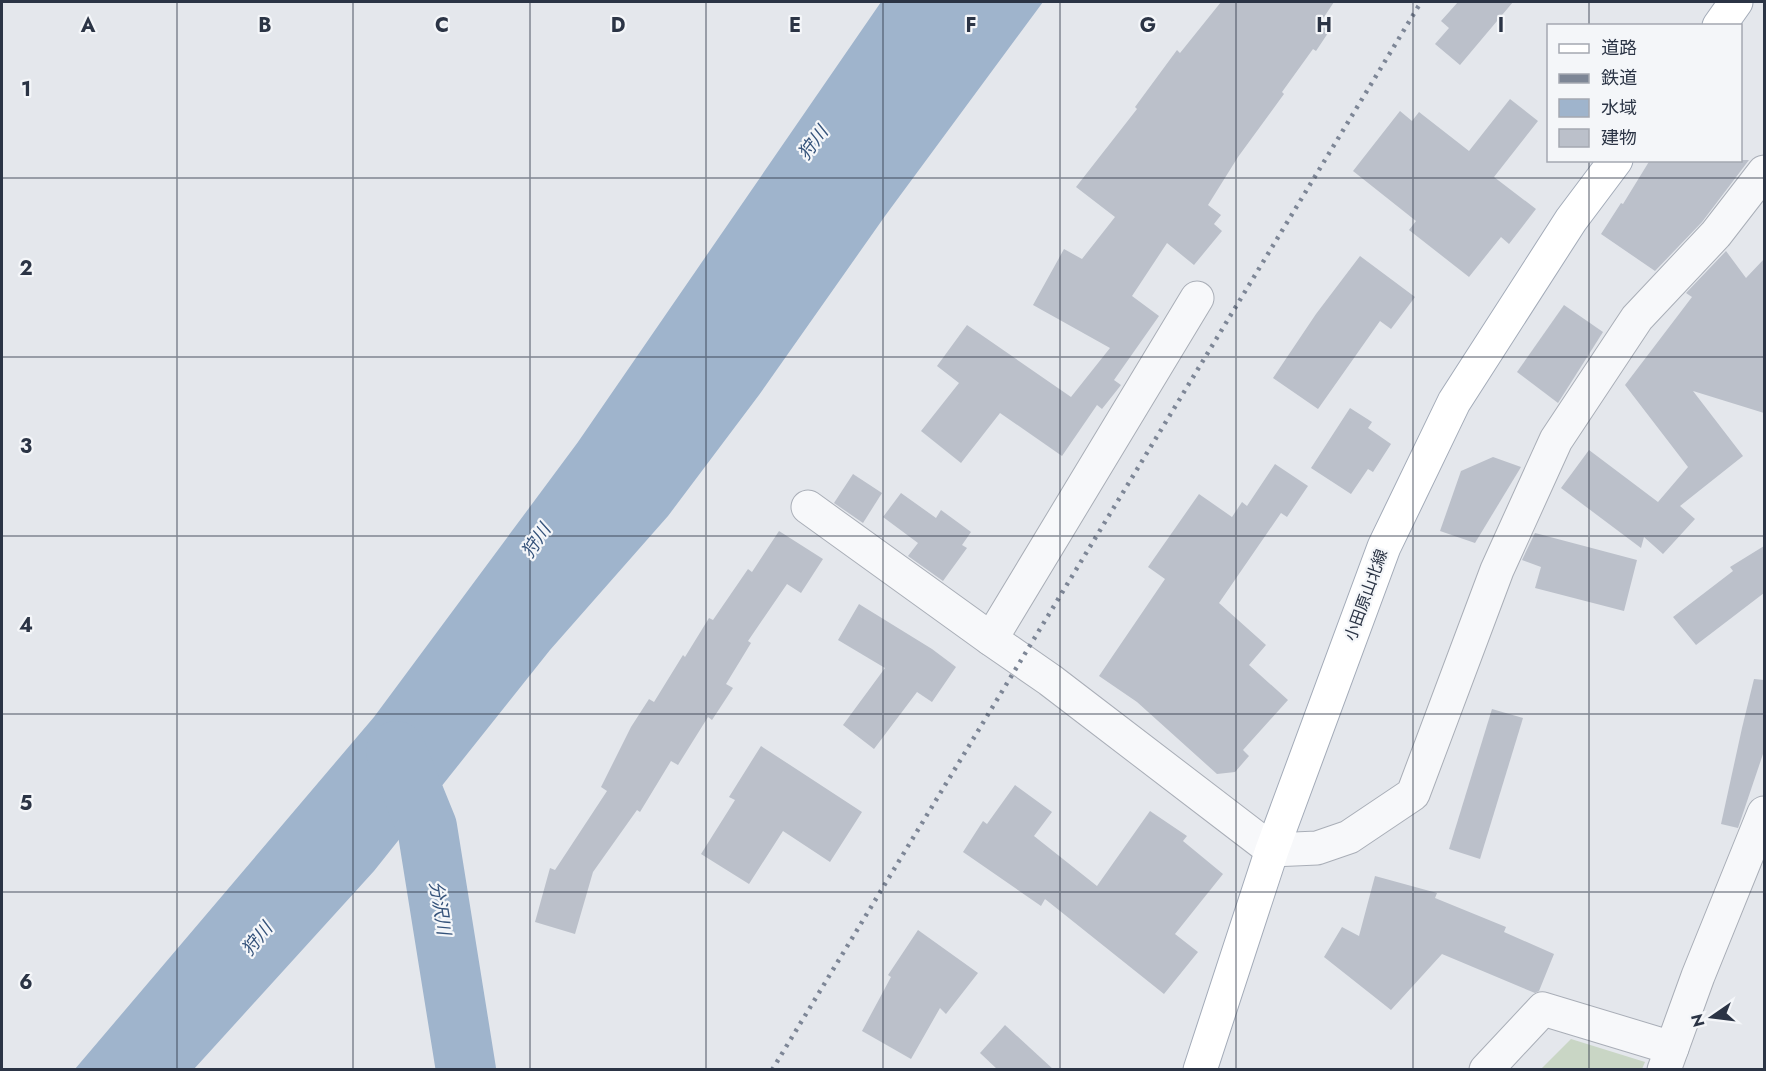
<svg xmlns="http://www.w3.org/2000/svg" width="1766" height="1071" font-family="Jost,'Noto Sans JP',sans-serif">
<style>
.green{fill:#c9d6c5}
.water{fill:#9fb4cc}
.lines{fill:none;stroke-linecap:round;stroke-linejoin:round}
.river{stroke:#9fb4cc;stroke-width:60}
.building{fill:#bbc0ca}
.minor-casing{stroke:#a9aeb7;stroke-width:35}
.major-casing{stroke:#a3abb8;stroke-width:35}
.minor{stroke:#f7f8fa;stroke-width:33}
.major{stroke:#fff;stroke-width:33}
.rail{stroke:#7d8696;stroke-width:4.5;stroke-dasharray:3 6;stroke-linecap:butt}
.grid{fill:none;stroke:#2b3445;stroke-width:1.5;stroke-opacity:0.55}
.labels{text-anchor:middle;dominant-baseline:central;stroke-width:4.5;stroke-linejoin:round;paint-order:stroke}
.street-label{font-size:16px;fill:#2b3445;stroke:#f4f6f9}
.water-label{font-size:18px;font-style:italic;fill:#34527a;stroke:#f4f6f9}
.grid-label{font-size:20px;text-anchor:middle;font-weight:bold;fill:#2b3445;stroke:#f4f6f9;stroke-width:4.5;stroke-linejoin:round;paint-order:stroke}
</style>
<rect width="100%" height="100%" fill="#e4e7ec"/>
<polygon class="green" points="1571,1039 1645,1062 1642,1069 1541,1069"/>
<polygon class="water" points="881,2 1043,2 885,216 759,395 668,516 550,650 374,871 194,1069 75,1069 374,717 578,442"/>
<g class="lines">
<polyline class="river" points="396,751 427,827 466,1070"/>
</g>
<g class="building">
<polygon points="1221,2 1334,2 1320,23 1330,30 1316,51 1313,49 1282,92 1284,94 1238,157 1208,205 1221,215 1214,224 1222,231 1194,265 1167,243 1132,296 1159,316 1114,380 1121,385 1102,409 1097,405 1062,456 1000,413 961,463 921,431 959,383 937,366 967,325 1071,397 1110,348 1033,305 1064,249 1082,259 1115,217 1076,187 1137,109 1135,107 1177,50 1180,53"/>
<polygon points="1458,2 1513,2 1460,65 1435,44 1449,28 1441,21"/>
<polygon points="1510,99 1538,121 1494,177 1536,209 1509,244 1501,237 1469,277 1409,230 1416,221 1353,171 1400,111 1412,121 1419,112 1469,151"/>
<polygon points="1650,160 1749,160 1702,222 1655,271 1601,234 1621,203 1623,204"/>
<polygon points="1726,251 1746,278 1764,259 1764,413 1693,391 1743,456 1680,506 1695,519 1663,554 1644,537 1641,548 1561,488 1589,450 1658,502 1688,467 1625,385 1692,297 1686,293"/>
<polygon points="1360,256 1415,297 1391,329 1380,321 1318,409 1273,378 1316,314"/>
<polygon points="1564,305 1603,332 1558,403 1517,372"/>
<polygon points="1350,408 1372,422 1368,428 1391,444 1373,472 1368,469 1351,494 1311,468"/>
<polygon points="1493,457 1521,467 1475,543 1440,531 1461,471"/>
<polygon points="1275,464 1308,486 1287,517 1281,513 1219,603 1266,645 1249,665 1288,700 1243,750 1249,756 1235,772 1217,774 1137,702 1099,676 1165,579 1148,567 1199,494 1232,517 1242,502 1247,506"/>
<polygon points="853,474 882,493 863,523 834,503"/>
<polygon points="901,493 936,518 941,510 971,532 962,545 967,548 943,581 908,556 918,543 883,517"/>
<polygon points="779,531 823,559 801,593 787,584 748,641 751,643 726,684 733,688 712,720 708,717 678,765 671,761 640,812 637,810 593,872 575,934 535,922 550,868 555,870 607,791 601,787 631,727 649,699 654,702 683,655 685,657 709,618 713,620 748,569 752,572"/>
<polygon points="1535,533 1637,560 1624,611 1535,588 1541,567 1522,560"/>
<polygon points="1764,546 1764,593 1696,645 1673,617 1733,571 1730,567"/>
<polygon points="859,604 932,649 956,667 932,702 917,692 874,749 843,725 885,668 838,640"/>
<polygon points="1754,679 1764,680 1764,751 1738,828 1721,824 1742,728"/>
<polygon points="1492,709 1523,718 1480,859 1449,849"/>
<polygon points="761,746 862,812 830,862 783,831 749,884 701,854 735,800 729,797"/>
<polygon points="1015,785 1052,812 1034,836 1097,886 1150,811 1187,836 1183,841 1223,874 1175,934 1198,952 1164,994 1045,899 1041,906 963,852 983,821 987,824"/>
<polygon points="1375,876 1437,893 1435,898 1506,927 1504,932 1554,954 1539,991 1535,993 1442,954 1391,1010 1324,957 1342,927 1359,936"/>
<polygon points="918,930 978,973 946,1014 940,1008 911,1059 862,1031 891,977 888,975"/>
<polygon points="1005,1025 1054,1070 998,1070 980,1053"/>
</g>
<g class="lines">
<g class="minor-casing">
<g id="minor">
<polyline points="808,507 991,639 1050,680 1272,850 1317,848 1349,837 1413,794 1497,570 1556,440 1637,318 1716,234 1764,172"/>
<polyline points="991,639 1197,298"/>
<polyline points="1486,1070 1543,1009 1672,1048"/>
<polyline points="1664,1070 1698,976 1764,813"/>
</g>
</g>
<g class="major-casing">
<g id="major">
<polyline points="1719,26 1736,2"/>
<polyline points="1200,1070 1272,850 1384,547 1454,402 1571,220 1616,160"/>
</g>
</g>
<use href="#minor" class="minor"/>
<use href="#major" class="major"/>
<polyline class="rail" points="772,1070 1421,2"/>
</g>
<path class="grid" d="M177 2V1070M353 2V1070M530 2V1070M706 2V1070M883 2V1070M1060 2V1070M1236 2V1070M1413 2V1070M1589 2V26M1589 160V1070M2 178H1764M2 357H1764M2 536H1764M2 714H1764M2 892H1764"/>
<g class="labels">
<g class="street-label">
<text transform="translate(1366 595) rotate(-70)">小田原山北線</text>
</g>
<g class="water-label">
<text transform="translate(813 143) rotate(-53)">狩川</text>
<text transform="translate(536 541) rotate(-56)">狩川</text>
<text transform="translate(440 908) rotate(81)">分沢川</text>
<text transform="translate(257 939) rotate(-51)">狩川</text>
</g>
</g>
<g class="grid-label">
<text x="88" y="32">A</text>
<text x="265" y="32">B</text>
<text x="442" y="32">C</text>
<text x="618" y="32">D</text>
<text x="795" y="32">E</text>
<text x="971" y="32">F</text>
<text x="1148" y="32">G</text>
<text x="1324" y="32">H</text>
<text x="1501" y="32">I</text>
<text x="26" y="96">1</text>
<text x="26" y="275">2</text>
<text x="26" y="453">3</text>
<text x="26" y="632">4</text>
<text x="26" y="810">5</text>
<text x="26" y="989">6</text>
</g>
<rect width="1766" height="1071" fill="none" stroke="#2b3445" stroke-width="6"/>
<rect x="1547" y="24" width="195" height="138" fill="#f4f6f9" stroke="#a4a8b1" stroke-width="1.5"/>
<rect x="1559" y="44" width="30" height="9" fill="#ffffff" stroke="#a4a8b1" stroke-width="1.5"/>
<text x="1601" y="54" font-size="18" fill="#2b3445">道路</text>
<rect x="1559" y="74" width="30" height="9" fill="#7d8696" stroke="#a4a8b1" stroke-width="1.5"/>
<text x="1601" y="84" font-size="18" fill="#2b3445">鉄道</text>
<rect x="1559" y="99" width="30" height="18" fill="#9fb4cc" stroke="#a4a8b1" stroke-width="1.5"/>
<text x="1601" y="114" font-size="18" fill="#2b3445">水域</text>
<rect x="1559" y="129" width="30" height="18" fill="#bbc0ca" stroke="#a4a8b1" stroke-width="1.5"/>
<text x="1601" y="144" font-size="18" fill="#2b3445">建物</text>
<g transform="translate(1712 1017) rotate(256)" stroke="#f4f6f9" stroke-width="4.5" paint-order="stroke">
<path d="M0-4.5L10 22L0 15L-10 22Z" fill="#2b3445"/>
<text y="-9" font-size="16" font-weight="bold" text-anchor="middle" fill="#2b3445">N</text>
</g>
</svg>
